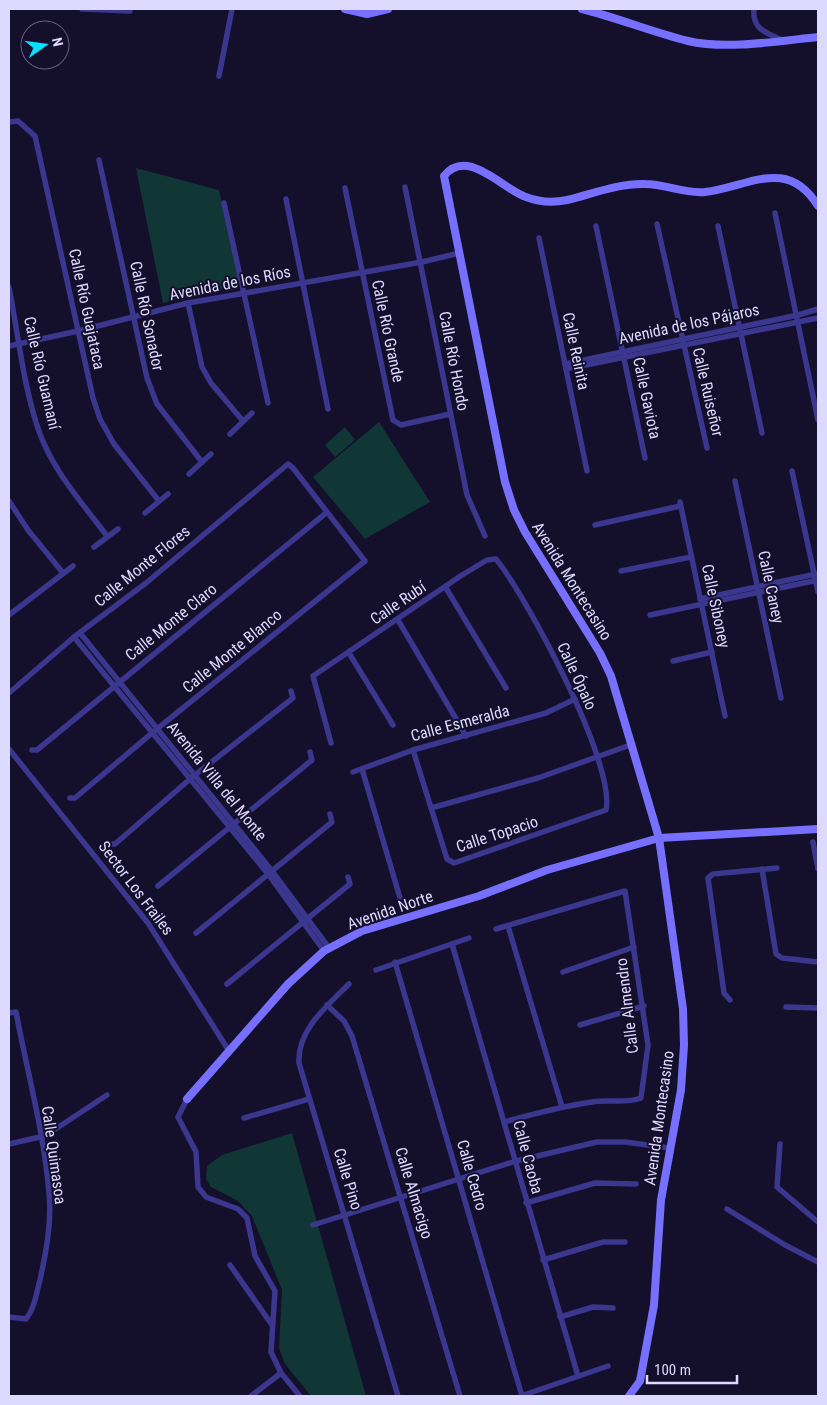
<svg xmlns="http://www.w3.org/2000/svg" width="827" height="1405" font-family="'Roboto Condensed',sans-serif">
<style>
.green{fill:#113636}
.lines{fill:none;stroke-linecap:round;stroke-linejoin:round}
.street{stroke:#3b368e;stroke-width:5.5}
.secondary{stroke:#7770ff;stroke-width:8}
.labels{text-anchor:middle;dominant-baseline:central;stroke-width:4;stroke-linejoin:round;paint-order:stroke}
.street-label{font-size:16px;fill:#ded9ff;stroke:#140f2b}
</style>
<rect width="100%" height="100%" fill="#140f2b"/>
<g class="green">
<polygon points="136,168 219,190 241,285 163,303"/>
<polygon points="379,422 430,502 365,539 313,477"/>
<polygon points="345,427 355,440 335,457 325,445"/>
<polygon points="292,1133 366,1396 311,1396 285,1364 279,1348 282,1290 252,1216 238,1201 211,1187 206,1179 207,1166 222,1155"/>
</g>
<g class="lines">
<g class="street">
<polyline points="82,9 130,11"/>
<path d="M754 9C752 29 766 33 782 40"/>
<polyline points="219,76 232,9"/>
<polyline points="9,122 18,121 35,136 93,398 100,419 114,444 159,501"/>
<polyline points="99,160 147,378 157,404 202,462"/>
<polyline points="405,187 467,495 485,536"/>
<polyline points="345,188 393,420 401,425 450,414"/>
<polyline points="286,199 328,409"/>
<polyline points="224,203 268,403"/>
<polyline points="775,213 818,420"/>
<polyline points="657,224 707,448"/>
<polyline points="596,226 645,458"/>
<polyline points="718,226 762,433"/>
<polyline points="539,238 587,471"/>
<path d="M9 287C18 333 24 391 40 434 54 472 83 504 107 536"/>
<polyline points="188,303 202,367 211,383 243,421"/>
<polyline points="9,346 78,331 188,303 422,262 459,253"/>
<polyline points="565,364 798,315 818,309"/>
<polyline points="566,369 818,318"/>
<polyline points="230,434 252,413"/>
<polyline points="792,471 818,592"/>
<polyline points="189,474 211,454"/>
<polyline points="735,481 781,698"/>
<polyline points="9,501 28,530 63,573"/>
<polyline points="680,502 725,716"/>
<polyline points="145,513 168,494"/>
<polyline points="595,525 680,506"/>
<polyline points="94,547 118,529"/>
<polyline points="621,571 691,557"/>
<polyline points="446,588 506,688"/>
<polyline points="700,599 816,574"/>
<polyline points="9,615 73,566"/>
<polyline points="650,615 818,580"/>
<polyline points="398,620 466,736"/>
<polyline points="80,633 272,871 329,948"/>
<polyline points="74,637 268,874 324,951"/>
<polyline points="349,653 393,725"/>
<polyline points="673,661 712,652"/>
<polyline points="9,693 74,637 146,583 288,464 293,468 365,561 152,733 75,798 70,798"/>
<path d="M331 743 313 676 462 575 487 560 496 559C527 597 616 764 606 810L454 863 447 859 413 750"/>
<polyline points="9,749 148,923 229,1051"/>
<polyline points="32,750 37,750 326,513"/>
<polyline points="362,769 403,908"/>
<polyline points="353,772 413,750 546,713 575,699"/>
<polyline points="431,808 538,778 633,744"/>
<polyline points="813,842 818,869"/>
<polyline points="107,844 115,844 190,779 293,698 291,691"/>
<polyline points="762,869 776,954 782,958 818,962"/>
<polyline points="158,886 312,760 310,752"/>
<polyline points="508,926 562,1107"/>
<path d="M496 929 625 891 648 1045 641 1098C625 1104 608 1099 592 1102 562 1106 533 1114 504 1122"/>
<polyline points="196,933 332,822 330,814"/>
<polyline points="452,944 578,1376"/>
<polyline points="395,962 522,1396"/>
<polyline points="376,970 469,938"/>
<polyline points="563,972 634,947"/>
<polyline points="227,984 350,884 348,877"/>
<path d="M349 984C327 1006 297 1030 299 1063L398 1396"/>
<polyline points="730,1000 724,993 708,878 713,874 777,868"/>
<polyline points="327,1005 344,1021 352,1036 460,1396"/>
<polyline points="786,1007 818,1008"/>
<path d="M9 1013 16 1012C27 1071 44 1132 49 1193 52 1222 46 1252 40 1280 36 1294 35 1308 26 1319L9 1317"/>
<polyline points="580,1025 644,1006"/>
<polyline points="187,1099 178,1117 196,1152 198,1187 206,1197 238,1209 247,1218 255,1256 275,1291 271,1352 281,1373 300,1396"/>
<polyline points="244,1118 309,1099"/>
<polyline points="9,1144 40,1137 51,1132 107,1095"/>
<polyline points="780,1144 777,1187 818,1222"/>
<polyline points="526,1203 595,1183 636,1184"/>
<polyline points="727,1209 785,1245 818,1262"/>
<polyline points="313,1225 516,1161 597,1142 625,1142 670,1148"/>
<polyline points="543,1260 603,1242 625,1242"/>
<polyline points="230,1265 272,1325"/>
<polyline points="560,1317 593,1307 613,1308"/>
<polyline points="251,1396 281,1373"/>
<polyline points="521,1396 608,1366"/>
</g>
<g class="secondary">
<polyline points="345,9 367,14 388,9"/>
<path d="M582 9C618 18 652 32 688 41 726 50 779 41 818 37"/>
<polyline points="187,1099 288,984 324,951 362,931 479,896 547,870 659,838 818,829"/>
<path d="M629 1396 640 1381 654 1305 661 1200 681 1090 684 1045 683 1009 659 838 611 676 600 653 525 532 514 510 505 482 444 176C467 147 501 188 526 197 539 202 553 203 567 200 592 194 619 183 645 184 666 184 684 194 705 192 748 187 787 156 818 206"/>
</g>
</g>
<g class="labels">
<g class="street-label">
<text transform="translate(230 283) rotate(-11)">Avenida de los Ríos</text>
<text transform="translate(87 309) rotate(78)">Calle Río Guajataca</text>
<text transform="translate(147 316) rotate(78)">Calle Río Sonador</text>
<text transform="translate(689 324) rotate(-12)">Avenida de los Pájaros</text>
<text transform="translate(388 331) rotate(78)">Calle Río Grande</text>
<text transform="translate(576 351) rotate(78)">Calle Reinita</text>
<text transform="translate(454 361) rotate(79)">Calle Río Hondo</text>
<text transform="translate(42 373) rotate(77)">Calle Río Guamaní</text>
<text transform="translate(708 392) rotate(77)">Calle Ruiseñor</text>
<text transform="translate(647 398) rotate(78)">Calle Gaviota</text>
<text transform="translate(142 566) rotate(-39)">Calle Monte Flores</text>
<text transform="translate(572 581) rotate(58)">Avenida Montecasino</text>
<text transform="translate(771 587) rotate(78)">Calle Caney</text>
<text transform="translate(398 603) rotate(-34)">Calle Rubí</text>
<text transform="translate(716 606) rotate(78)">Calle Siboney</text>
<text transform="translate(171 622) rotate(-39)">Calle Monte Claro</text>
<text transform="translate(232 651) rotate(-39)">Calle Monte Blanco</text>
<text transform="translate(577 676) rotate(65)">Calle Ópalo</text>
<text transform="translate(460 723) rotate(-15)">Calle Esmeralda</text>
<text transform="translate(217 781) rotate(51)">Avenida Villa del Monte</text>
<text transform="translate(497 834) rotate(-18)">Calle Topacio</text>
<text transform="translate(136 888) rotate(53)">Sector Los Frailes</text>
<text transform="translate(390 910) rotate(-19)">Avenida Norte</text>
<text transform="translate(627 1006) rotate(-97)">Calle Almendro</text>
<text transform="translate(659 1118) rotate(-82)">Avenida Montecasino</text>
<text transform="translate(54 1155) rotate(82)">Calle Quimasoa</text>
<text transform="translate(528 1157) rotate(75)">Calle Caoba</text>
<text transform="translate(472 1175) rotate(74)">Calle Cedro</text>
<text transform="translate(348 1179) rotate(73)">Calle Pino</text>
<text transform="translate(414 1193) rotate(73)">Calle Almacigo</text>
</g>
</g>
<rect width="827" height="1405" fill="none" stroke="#ded9ff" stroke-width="20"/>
<g transform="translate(45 45) rotate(76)"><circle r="24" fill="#140f2b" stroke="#656080"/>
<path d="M0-4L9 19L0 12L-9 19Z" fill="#05e0ff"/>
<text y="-8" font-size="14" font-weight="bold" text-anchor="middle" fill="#ded9ff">N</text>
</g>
<path d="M647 1375v8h90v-8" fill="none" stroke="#ded9ff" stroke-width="2.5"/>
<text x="654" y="1375" font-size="15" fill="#ded9ff" stroke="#140f2b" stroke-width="4" paint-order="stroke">100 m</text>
</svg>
